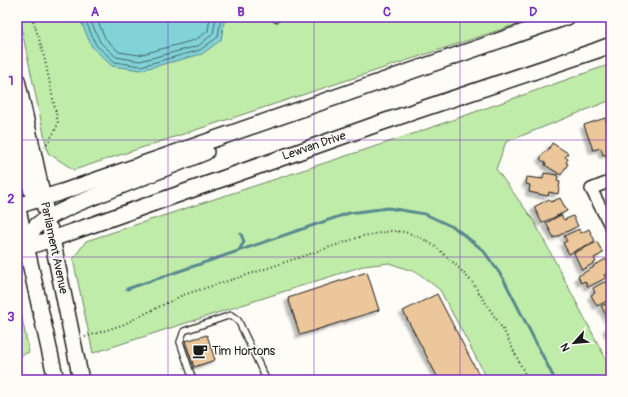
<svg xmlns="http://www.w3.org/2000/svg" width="628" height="397" font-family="Pangolin,sans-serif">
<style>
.green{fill:#bfeca9;stroke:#6e8462}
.water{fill:#81d3d8;stroke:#598a8d}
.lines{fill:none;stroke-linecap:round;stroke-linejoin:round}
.shore{stroke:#446567;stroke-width:1}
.stream{stroke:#598a8d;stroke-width:3}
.building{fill:#ebc79b;stroke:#1c1c1c;filter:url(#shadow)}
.lane-casing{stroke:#1c1c1c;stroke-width:8}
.street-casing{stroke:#1c1c1c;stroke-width:14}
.secondary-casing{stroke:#1c1c1c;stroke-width:18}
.path{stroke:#1c1c1c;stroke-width:2;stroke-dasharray:1 3;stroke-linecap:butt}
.lane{stroke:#fdfcf7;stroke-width:5.5}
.street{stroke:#fdfcf7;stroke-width:11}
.secondary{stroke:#fdfcf7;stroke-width:15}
.grid{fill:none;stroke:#7b2cbf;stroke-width:1;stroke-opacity:0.55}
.labels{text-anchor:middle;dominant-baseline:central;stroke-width:3;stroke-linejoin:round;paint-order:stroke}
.street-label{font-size:12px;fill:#1c1c1c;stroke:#fdfcf7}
.poi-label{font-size:12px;fill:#1c1c1c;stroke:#fdfcf7;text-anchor:start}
.neatline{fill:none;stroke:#7b2cbf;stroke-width:1.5}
.grid-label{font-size:13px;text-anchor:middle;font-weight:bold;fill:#7b2cbf}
</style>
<defs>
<filter id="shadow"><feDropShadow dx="-3.5" dy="3.5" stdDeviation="1" flood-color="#0004"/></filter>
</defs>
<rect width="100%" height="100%" fill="#fdfcf7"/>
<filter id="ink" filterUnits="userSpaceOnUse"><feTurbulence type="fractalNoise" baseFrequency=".025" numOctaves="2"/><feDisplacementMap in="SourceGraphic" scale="8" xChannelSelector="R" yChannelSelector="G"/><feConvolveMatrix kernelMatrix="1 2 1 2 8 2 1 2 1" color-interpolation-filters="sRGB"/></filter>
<g filter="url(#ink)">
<g class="green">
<polygon points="19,17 535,17 524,22 74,170 48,153"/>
<polygon points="611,64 611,100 506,142 496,169 534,221 611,369 611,380 488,380 440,290 418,273 389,263 363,266 93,353 73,259 86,241 404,137"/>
<polygon points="17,294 29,352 17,357"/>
</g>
<polygon class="water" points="79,17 225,17 221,40 202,54 141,70 112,66 92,47"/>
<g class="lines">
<g class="shore">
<polyline points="84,17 96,45 115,62 141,66 200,50 218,37 221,17"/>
<polyline points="89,17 100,42 116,57 140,61 198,46 213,34 216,17"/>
<polyline points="96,17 105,38 119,52 139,55 195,40 208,31 210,17"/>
</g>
<g class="stream">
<polyline points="239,250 244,242 241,234"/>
<polyline points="127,289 349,213 388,208 425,214 455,228 483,250 503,278 555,380"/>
</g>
</g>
<g class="building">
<polygon points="605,118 611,134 611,153 603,155 601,148 593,150 584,125"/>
<polygon points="552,143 568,153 565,157 568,159 566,163 568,164 561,175 545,165 546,163 540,159 545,151 547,152"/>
<polygon points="544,173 558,175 557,181 560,182 558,194 549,192 548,196 529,192 530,185 526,184 527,177 543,179"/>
<polygon points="560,198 567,211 542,223 534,207 549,199 551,202"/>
<polygon points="561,215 564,220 573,216 578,226 554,238 546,223"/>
<polygon points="579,229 581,233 589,229 595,241 569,254 563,243 567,241 564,236"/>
<polygon points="597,242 603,253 594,258 596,262 582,270 574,253"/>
<polygon points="606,259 611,269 611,271 604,275 606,278 588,287 585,281 581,283 578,276 594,267 593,266"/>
<polygon points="367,272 379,310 300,335 288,298"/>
<polygon points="606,281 609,286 611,285 611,299 597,306 591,295 595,293 593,288"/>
<polygon points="437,294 480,377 475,380 439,380 403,311"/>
<polygon points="611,302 611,322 610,322 601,306"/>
<polygon points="610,326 611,326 611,334 609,335 606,328"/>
<polygon points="207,335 215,360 194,367 185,341"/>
</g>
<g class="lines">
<g class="lane-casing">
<g id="lane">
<polyline points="274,17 276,19"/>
<polyline points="193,380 180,342 184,331 231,315 238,320 266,379 265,380"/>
</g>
</g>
<g class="street-casing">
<polyline id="street" points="611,181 591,189 611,227"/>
</g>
<g class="secondary-casing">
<g id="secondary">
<polyline points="17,80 34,156 45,208"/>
<polyline points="17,139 26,169 32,192"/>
<polyline points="17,205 56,380"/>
<polyline points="17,206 62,192 567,17"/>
<polyline points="50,229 81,380"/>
<polyline points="26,247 31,233 37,225 47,218 76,204 206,152"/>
<polyline points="17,250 52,239 383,122 595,51 611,45"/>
</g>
</g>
<g class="path">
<path d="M32 17 41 45 46 65 58 123C55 132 50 140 44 147"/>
<polyline points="85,337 122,325 183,295 250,274 363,236 391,231 405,232 420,237 436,247 456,265 472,282 504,331 528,380"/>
</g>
<use href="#lane" class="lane"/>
<use href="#street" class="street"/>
<use href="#secondary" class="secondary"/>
</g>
</g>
<path class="grid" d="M168 17V380M314 17V380M460 17V380M17 140H611M17 257H611"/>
<defs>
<g id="cafe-bare" transform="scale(1.2)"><path d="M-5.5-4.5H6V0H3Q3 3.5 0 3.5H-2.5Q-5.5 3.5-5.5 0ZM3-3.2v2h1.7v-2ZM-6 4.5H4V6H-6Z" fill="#1c1c1c" stroke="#fdfcf7" stroke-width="2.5" paint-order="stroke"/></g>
</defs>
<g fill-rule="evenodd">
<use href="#cafe-bare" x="200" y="351"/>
</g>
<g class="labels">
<g class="street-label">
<text transform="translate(314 146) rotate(-19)">Lewvan Drive</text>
<text transform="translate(54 248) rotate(78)">Parliament Avenue</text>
</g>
<g class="poi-label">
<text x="212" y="351">Tim Hortons</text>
</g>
</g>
<rect width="628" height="397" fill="none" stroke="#fdfcf7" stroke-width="44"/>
<g transform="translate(574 343) rotate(243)" stroke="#fdfcf7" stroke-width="3" paint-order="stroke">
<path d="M0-3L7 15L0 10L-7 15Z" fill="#1c1c1c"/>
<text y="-6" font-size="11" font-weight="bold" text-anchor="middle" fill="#1c1c1c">N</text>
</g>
<rect x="22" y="22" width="584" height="353" class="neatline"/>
<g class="grid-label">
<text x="95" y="16">A</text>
<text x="241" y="16">B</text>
<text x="387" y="16">C</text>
<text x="533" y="16">D</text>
<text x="11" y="85">1</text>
<text x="11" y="203">2</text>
<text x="11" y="321">3</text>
</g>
</svg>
